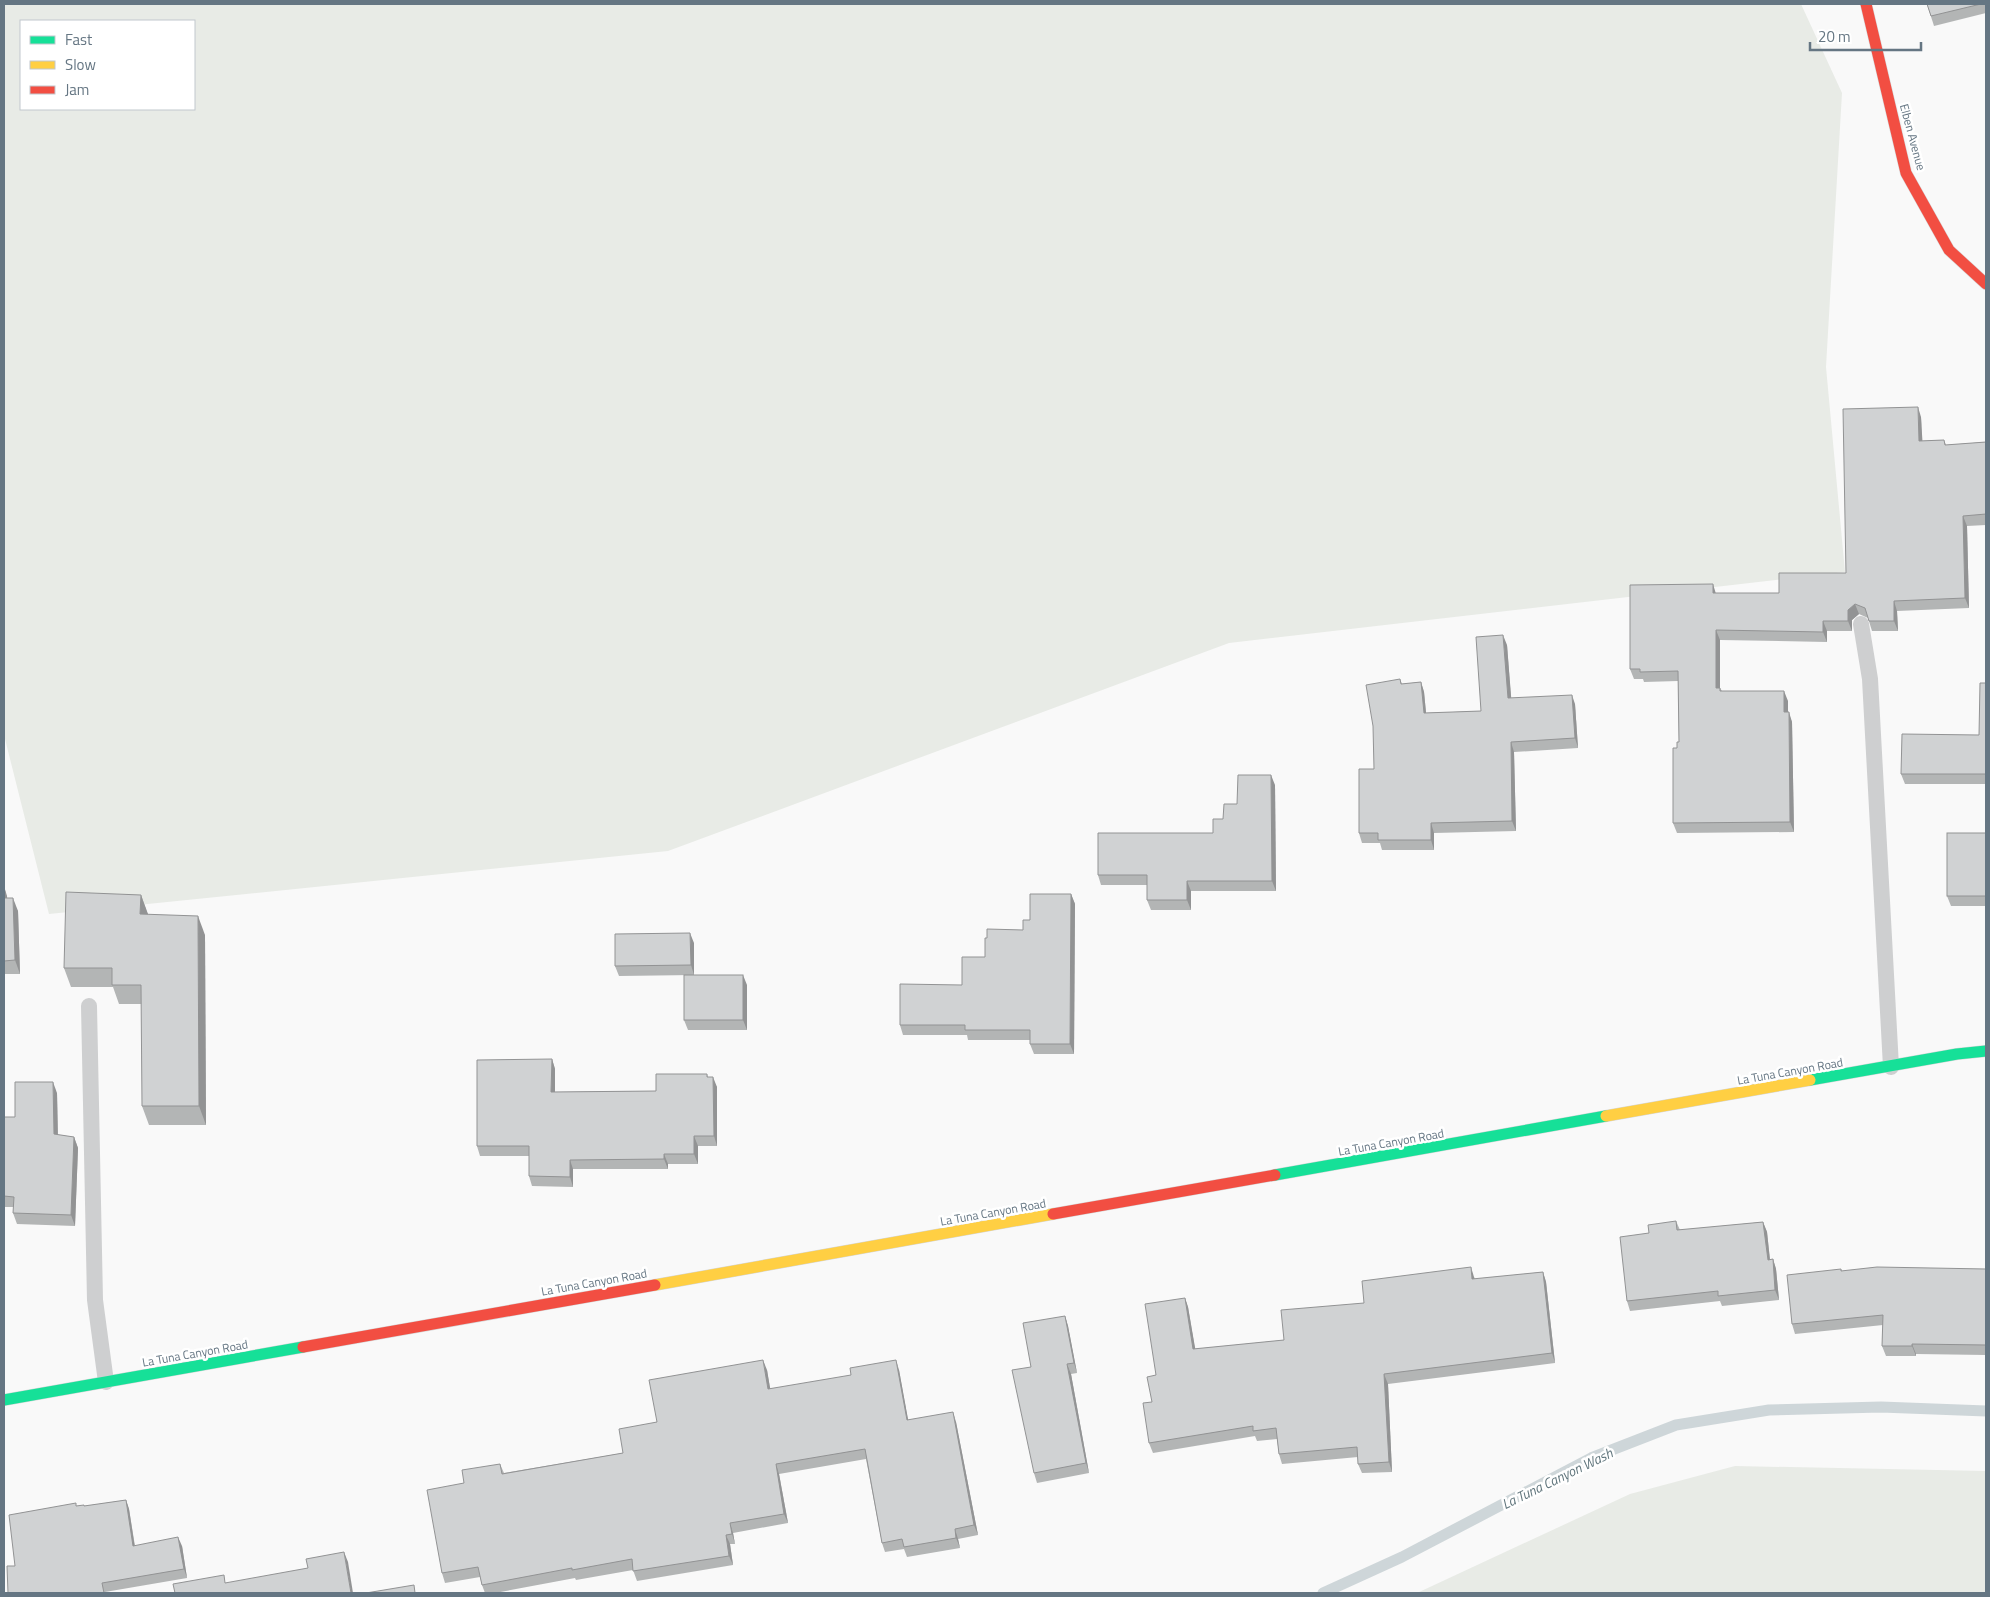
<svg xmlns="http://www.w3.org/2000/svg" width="1990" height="1597" font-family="'Titillium Web',sans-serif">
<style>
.green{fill:#e8ebe6;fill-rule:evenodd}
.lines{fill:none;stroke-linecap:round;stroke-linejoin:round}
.stream{stroke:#ced6d9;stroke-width:11}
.fast-casing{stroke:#d5d6d7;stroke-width:12}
.slow-casing{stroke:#d5d6d7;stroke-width:12}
.jam-casing{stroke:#d5d6d7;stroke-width:12}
.lane{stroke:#cecfd0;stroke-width:16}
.fast{stroke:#16e098;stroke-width:11}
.slow{stroke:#ffcf43;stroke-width:11}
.jam{stroke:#f24e42;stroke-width:11}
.wall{fill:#b3b5b5}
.shaded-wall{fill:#929394}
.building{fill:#d0d2d3;stroke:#929394}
.labels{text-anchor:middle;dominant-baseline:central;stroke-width:5;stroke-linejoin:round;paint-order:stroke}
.street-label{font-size:12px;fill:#657683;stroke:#fff}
.water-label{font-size:14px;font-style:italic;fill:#60757c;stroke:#fff}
</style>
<rect width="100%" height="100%" fill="#f9f9f9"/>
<g class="green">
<path d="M4 4H1801L1842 93 1826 367 1845 572 1229 643 668 851 49 914 4 735ZM21 21H194V109H21Z"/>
<polygon points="1735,1466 1986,1471 1986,1593 1417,1593 1630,1494"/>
</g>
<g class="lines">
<polyline class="stream" points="1323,1593 1402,1557 1591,1458 1676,1425 1769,1410 1881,1407 1986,1411"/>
<g class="fast-casing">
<g id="fast">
<polyline points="1810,1080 1957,1054 1986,1051"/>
<polyline points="1275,1175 1606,1116"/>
<polyline points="4,1400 303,1347"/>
</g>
</g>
<g class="slow-casing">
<g id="slow">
<polyline points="1606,1116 1810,1080"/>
<polyline points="655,1285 1053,1214"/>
</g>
</g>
<g class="jam-casing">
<g id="jam">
<polyline points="1866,4 1906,173 1949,250 1986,284"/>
<polyline points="1053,1214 1275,1175"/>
<polyline points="303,1347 655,1285"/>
</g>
</g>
<g class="lane">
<polyline points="1861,624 1870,679 1891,1067"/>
<polyline points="89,1006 95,1300 106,1382"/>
</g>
<use href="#fast" class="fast"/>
<use href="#slow" class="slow"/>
<use href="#jam" class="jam"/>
</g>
<g class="wall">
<polygon points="1927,4 1986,4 1986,13 1934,26"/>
<polygon points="1921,417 1922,441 1944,440 1946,445 1986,442 1986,525 1967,526 1969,608 1897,611 1898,631 1872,631 1868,618 1859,614 1852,620 1852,631 1827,631 1827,642 1720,640 1720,688 1722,691 1788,701 1788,712 1792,722 1794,832 1677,833 1673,823 1677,748 1679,742 1678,681 1644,682 1643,679 1634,679 1630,669 1716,593 1779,593 1846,573"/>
<polygon points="1507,645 1511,698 1575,704 1578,748 1514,752 1516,831 1434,833 1434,850 1382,850 1380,843 1362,843 1359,833 1374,769 1400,679 1402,684 1421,682 1424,692 1426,713 1481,711"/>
<polygon points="1986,683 1986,784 1905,784 1901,774 1979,735"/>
<polygon points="1275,785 1276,891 1191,891 1191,910 1151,910 1147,900 1147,885 1101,885 1098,875 1213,833 1223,819 1237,804"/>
<polygon points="1986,833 1986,906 1951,906 1947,896"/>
<polygon points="4,886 7,898 18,911 20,974 4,974"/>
<polygon points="1071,894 1075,904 1074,1054 1034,1054 1030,1044 1030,1040 968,1040 967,1035 903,1035 900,1025 962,985 985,957 987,938 1023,930 1030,920"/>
<polygon points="141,895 148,915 205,935 206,1125 149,1125 142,1106 142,1004 119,1004 113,987 71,987 64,968"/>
<polygon points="694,943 694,975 619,976 615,966"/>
<polygon points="747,985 747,1030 688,1030 684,1020"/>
<polygon points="552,1059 555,1069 555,1092 656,1091 707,1074 708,1077 717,1087 717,1146 698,1146 698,1164 668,1164 668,1169 573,1169 573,1187 532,1186 529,1176 529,1156 480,1156 477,1146"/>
<polygon points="57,1093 58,1135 74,1137 78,1148 75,1226 17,1224 13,1213 14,1207 4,1207 4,1117 15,1117"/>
<polygon points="1676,1221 1680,1230 1763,1222 1767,1232 1770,1260 1773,1259 1776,1269 1779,1300 1722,1306 1720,1301 1630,1311 1627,1301 1649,1233"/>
<polygon points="1841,1269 1842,1271 1986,1269 1986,1355 1916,1354 1916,1356 1886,1356 1882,1346 1883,1325 1795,1334 1792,1324"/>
<polygon points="1543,1272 1546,1282 1555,1363 1388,1384 1392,1472 1362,1473 1358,1464 1358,1457 1282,1464 1279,1454 1277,1439 1257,1441 1255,1436 1153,1453 1149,1443 1152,1402 1156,1375 1185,1298 1188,1307 1195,1349 1284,1340 1364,1303 1474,1277 1475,1279"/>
<polygon points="1065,1316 1068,1326 1077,1373 1071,1374 1089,1473 1037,1483 1034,1473"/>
<polygon points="767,1370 770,1389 899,1370 908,1420 956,1422 978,1535 958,1539 960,1548 907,1557 904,1549 885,1552 882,1543 866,1459 779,1474 788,1523 733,1533 735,1544 730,1544 733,1565 637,1581 633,1570 576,1580 575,1578 495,1593 485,1593 482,1585 480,1577 445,1583 442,1573 464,1483 500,1464 504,1473 623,1453 657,1422"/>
<polygon points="126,1500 129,1509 135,1546 182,1546 187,1578 105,1592 106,1593 8,1593 15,1566 77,1506 85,1506"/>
</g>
<g class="shaded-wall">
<polygon points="1918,407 1921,417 1923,451 1919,441"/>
<polygon points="1963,516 1967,526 1969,608 1965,598"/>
<polygon points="1713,584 1716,594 1713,593"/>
<polygon points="1894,601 1897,611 1898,631 1894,621"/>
<polygon points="1855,604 1859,614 1852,620 1852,631 1848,621 1848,610"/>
<polygon points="1823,621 1827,631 1827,642 1823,632"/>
<polygon points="1716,630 1720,640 1720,698 1716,688"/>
<polygon points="1503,635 1507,645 1512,708 1508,698"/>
<polygon points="1421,682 1424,692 1427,723 1424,713"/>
<polygon points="1784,691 1788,701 1788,722 1784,712"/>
<polygon points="1572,695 1575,704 1578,748 1575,738"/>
<polygon points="1789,712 1792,722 1794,832 1790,822"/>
<polygon points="1511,742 1514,752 1516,831 1512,821"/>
<polygon points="1271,775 1275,785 1276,891 1272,881"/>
<polygon points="1431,823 1434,833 1434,850 1431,840"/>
<polygon points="1187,881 1191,891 1191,910 1187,900"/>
<polygon points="4,886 7,896 8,912 4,900"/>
<polygon points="1071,894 1075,904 1074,1054 1070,1044"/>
<polygon points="141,895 148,914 147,933 140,914"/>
<polygon points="13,898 18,911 20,974 15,960"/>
<polygon points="198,916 205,935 206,1125 199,1106"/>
<polygon points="690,933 694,943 694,975 691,965"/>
<polygon points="743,975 747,985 747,1030 743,1020"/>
<polygon points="552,1059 555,1069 555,1102 551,1092"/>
<polygon points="713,1077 717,1087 717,1146 714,1136"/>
<polygon points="53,1082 57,1093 58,1145 54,1134"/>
<polygon points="694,1136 698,1146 698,1164 694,1154"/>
<polygon points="74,1137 78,1148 75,1226 71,1215"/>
<polygon points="664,1154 668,1164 668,1169 664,1159"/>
<polygon points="570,1160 573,1169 573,1187 570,1177"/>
<polygon points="1763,1222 1767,1232 1771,1270 1768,1260"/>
<polygon points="1773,1259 1776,1269 1779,1300 1775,1290"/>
<polygon points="1471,1267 1474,1277 1476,1289 1472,1279"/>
<polygon points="1543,1272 1546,1282 1555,1363 1552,1353"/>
<polygon points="1185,1298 1188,1307 1197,1359 1193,1349"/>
<polygon points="1065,1316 1068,1326 1077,1373 1074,1363"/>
<polygon points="1912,1344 1916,1354 1916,1356 1912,1346"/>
<polygon points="763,1360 767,1370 772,1399 768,1389"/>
<polygon points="896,1360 899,1370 910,1430 907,1420"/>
<polygon points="1067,1364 1071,1374 1089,1473 1086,1463"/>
<polygon points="1384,1374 1388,1384 1392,1472 1389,1462"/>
<polygon points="953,1412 956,1422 978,1535 974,1525"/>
<polygon points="776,1464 779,1474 788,1523 784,1514"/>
<polygon points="126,1500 129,1509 136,1555 133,1546"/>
<polygon points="730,1523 733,1533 735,1544 732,1534"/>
<polygon points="955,1529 958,1539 960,1548 956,1538"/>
<polygon points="726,1535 730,1544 733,1565 729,1556"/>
<polygon points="178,1537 182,1546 187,1578 184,1569"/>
<polygon points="344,1552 348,1562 353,1593 351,1593"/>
</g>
<g class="building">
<polygon points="1927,4 1981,4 1931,16"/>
<polygon points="1918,407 1919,441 1944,440 1945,445 1986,442 1986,514 1963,516 1965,598 1894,601 1894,621 1869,621 1865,608 1855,604 1848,610 1848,621 1823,621 1823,632 1716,630 1716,688 1720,688 1720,691 1784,691 1784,712 1789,712 1790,822 1673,823 1673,748 1677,748 1677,742 1679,742 1678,671 1640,672 1640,669 1630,669 1630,585 1713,584 1713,593 1779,593 1779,573 1846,573 1843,409"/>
<polygon points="1503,635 1508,698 1572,695 1575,738 1511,742 1512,821 1431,823 1431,840 1378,840 1378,833 1359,833 1359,769 1374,769 1373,726 1366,685 1400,679 1401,684 1421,682 1424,713 1481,711 1476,637"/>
<polygon points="1980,683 1986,683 1986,774 1901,774 1902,734 1979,735"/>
<polygon points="1238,775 1271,775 1272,881 1187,881 1187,900 1147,900 1147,875 1098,875 1098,833 1213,833 1213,819 1223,819 1224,804 1237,804"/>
<rect x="1947" y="833" width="39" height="63"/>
<polygon points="66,892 141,895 140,914 198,916 199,1106 142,1106 141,985 112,985 112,968 64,968"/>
<polygon points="1030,894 1071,894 1070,1044 1030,1044 1030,1030 965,1030 965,1025 900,1025 900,984 962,985 962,957 985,957 985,938 987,938 987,929 1023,930 1023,920 1030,920"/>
<polygon points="4,898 13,898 15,960 4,961"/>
<polygon points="690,933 691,965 615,966 615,934"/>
<rect x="684" y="975" width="59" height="45"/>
<polygon points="552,1059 551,1092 656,1091 656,1074 707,1074 707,1077 713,1077 714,1136 694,1136 694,1154 664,1154 664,1159 570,1160 570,1177 529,1176 529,1146 477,1146 477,1060"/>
<polygon points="15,1082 53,1082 54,1134 74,1137 71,1215 13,1213 14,1197 4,1196 4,1117 15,1117"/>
<polygon points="1676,1221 1677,1230 1763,1222 1768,1260 1773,1259 1775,1290 1718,1296 1718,1291 1627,1301 1620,1237 1649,1233 1648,1225"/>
<polygon points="1471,1267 1472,1279 1543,1272 1552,1353 1384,1374 1389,1462 1358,1464 1357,1447 1279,1454 1276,1428 1253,1431 1253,1426 1149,1443 1143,1403 1152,1402 1147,1377 1156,1375 1145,1304 1185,1298 1193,1349 1284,1340 1281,1310 1364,1303 1362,1281"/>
<polygon points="1877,1267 1986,1269 1986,1345 1912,1344 1912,1346 1882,1346 1883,1315 1792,1324 1787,1275 1841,1269 1841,1271"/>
<polygon points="1065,1316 1074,1363 1067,1364 1086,1463 1034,1473 1012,1370 1031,1367 1023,1323"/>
<polygon points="763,1360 768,1389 851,1375 850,1368 896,1360 907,1420 953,1412 974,1525 955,1529 956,1538 904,1547 902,1539 882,1543 865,1449 776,1464 784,1514 730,1523 732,1534 726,1535 729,1556 633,1571 632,1559 572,1570 572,1568 482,1585 478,1567 442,1573 427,1490 464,1483 462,1470 500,1464 502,1474 623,1453 619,1429 657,1422 649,1380"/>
<polygon points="126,1500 133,1546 178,1537 184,1569 102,1583 104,1593 8,1593 7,1566 15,1566 9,1515 76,1503 76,1506 84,1505 84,1506"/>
<polygon points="344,1552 351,1593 175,1593 173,1584 224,1575 225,1583 308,1568 306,1559"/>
<polygon points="414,1585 415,1593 366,1593"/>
</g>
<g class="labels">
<g class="street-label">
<text transform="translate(1913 137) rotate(75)">Elben Avenue</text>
<text transform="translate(1790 1071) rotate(-10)">La Tuna Canyon Road</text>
<text transform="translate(1391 1142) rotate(-10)">La Tuna Canyon Road</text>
<text transform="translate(993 1212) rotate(-10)">La Tuna Canyon Road</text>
<text transform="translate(594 1282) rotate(-10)">La Tuna Canyon Road</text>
<text transform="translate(195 1353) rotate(-10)">La Tuna Canyon Road</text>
</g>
<g class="water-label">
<text transform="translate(1557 1478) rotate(-26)">La Tuna Canyon Wash</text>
</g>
</g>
<rect width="1990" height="1597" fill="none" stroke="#657683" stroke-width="10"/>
<rect x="20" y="20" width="175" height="90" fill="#ffffff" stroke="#c1c8cd"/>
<rect x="30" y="36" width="25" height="8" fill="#16e098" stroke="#c1c8cd"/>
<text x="65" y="45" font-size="15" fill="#657683">Fast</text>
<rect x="30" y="61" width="25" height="8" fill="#ffcf43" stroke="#c1c8cd"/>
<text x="65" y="70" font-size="15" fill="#657683">Slow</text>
<rect x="30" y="86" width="25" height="8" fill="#f24e42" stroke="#c1c8cd"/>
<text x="65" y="95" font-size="15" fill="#657683">Jam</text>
<path d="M1810 42v8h111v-8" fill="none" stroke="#657683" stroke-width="2.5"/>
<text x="1818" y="42" font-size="15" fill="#657683" stroke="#ffffff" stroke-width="4" paint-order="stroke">20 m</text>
</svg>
